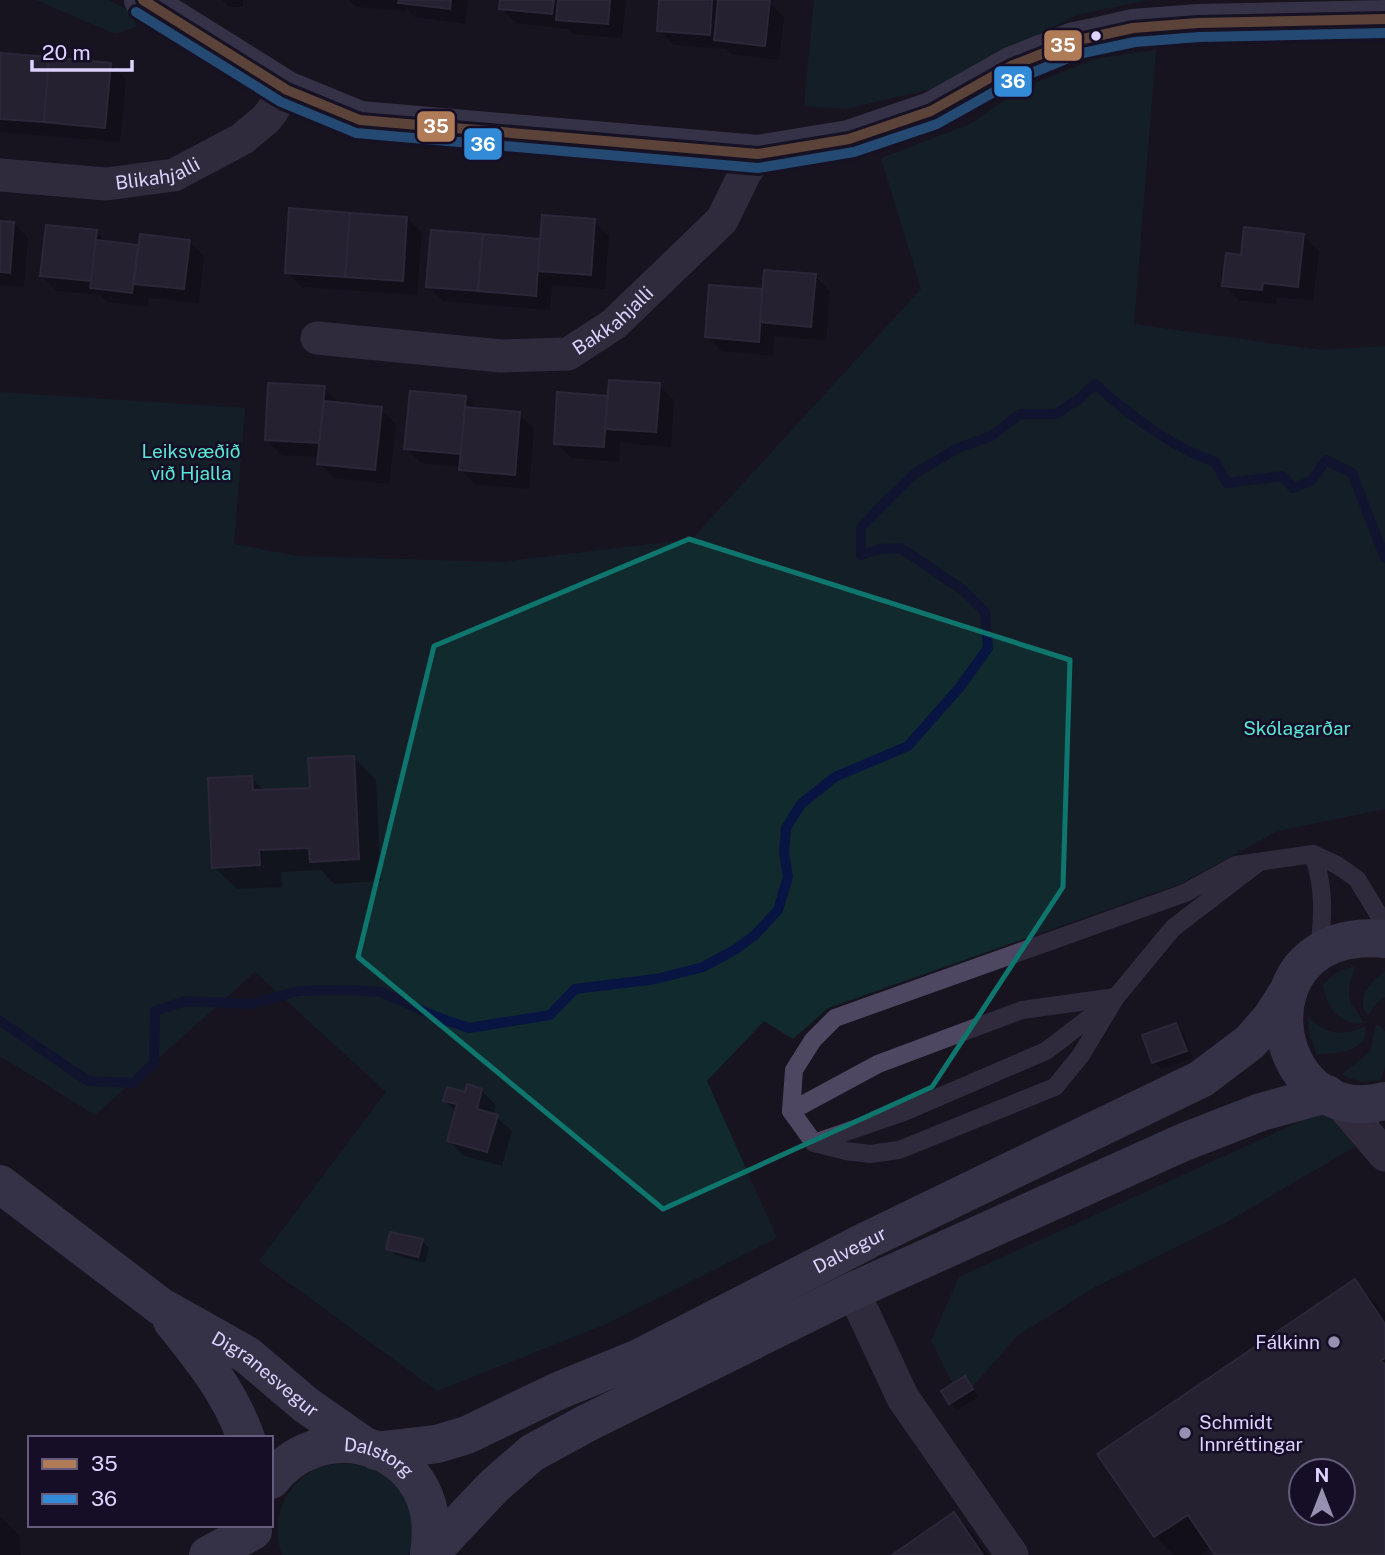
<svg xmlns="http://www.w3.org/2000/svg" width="1385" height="1555" font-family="'Public Sans',sans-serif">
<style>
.green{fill:#112a2e}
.shadow{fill:#0007;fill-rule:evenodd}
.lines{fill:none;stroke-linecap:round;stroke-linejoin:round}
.stream{stroke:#081542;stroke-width:10}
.building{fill:#373143;stroke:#453e54;stroke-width:2;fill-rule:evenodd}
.lane{stroke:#4d4761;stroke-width:18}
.street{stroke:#4d4761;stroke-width:33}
.secondary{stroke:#5a5574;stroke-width:38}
.bus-1-casing{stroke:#150e26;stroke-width:16}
.bus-2-casing{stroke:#150e26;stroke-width:16}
.bus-1{stroke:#b07c57;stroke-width:10}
.bus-2{stroke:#338bd7;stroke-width:10}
.marked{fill:none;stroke:#0f766e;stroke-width:5;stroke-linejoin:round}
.bus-dot{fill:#ded2ff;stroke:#150e26;stroke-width:2.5}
.poi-dot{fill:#9890b1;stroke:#150e26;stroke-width:2.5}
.labels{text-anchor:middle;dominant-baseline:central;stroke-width:5;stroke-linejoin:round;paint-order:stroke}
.street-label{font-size:19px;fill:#ded2ff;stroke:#150e26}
.park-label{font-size:19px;fill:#58e6d6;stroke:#150e26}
.poi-label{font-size:19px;fill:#ded2ff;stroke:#150e26;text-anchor:end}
.line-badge{stroke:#150e26;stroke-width:2.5}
.badge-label{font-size:19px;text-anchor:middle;font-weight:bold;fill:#fff}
</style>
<rect width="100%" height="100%" fill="#171420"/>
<g class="green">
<polygon points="36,0 108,0 134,13 136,27 115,34"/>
<polygon points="814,0 1148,0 1077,15 935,88 846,109 804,106"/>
<polygon points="1156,50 1134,324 1321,350 1385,346 1385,809 1278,831 1180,884 828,1008 793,1039 764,1021 707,1081 777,1238 604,1325 437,1391 259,1261 386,1092 255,972 95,1115 0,1056 0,392 245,408 234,544 298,556 502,562 692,539 921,289 881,158 970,124 1022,88 1095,59"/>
<path d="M1355 966C1352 977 1346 990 1351 1002 1354 1010 1361 1015 1363 1023 1338 1025 1326 1006 1323 984L1337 972Z"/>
<path d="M1385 971V997L1378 1002 1368 1015C1354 998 1371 982 1385 971Z"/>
<path d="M1308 1018C1330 1034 1339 1038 1365 1026 1371 1052 1334 1054 1317 1054L1310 1036Z"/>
<polygon points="1376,1025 1380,1026 1385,1032 1385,1067 1381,1080 1363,1082 1341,1075 1370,1052"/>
<polygon points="1338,1104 1363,1142 1225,1223 1095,1287 1017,1336 961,1400 931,1341 959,1277"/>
<path d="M338 1463C353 1464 368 1465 381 1473 407 1489 421 1527 408 1555H282C270 1522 284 1484 316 1469 323 1466 331 1465 338 1463Z"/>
</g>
<g class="shadow">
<polygon points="222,0 243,0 243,7 229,7"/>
<polygon points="349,0 468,0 465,24 415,17 406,8 406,11 356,7"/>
<polygon points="502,0 626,0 622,38 573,34 567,29 516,23 501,8"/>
<polygon points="661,0 769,2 784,17 779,60 731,54 725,49 674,45 659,30"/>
<polygon points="0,55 111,65 126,80 120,142 0,132"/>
<polygon points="407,218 422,233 417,295 302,287 287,272"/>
<polygon points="594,221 609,236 605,289 552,285 550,310 443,301 428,286 432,231 542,240"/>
<polygon points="0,223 13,223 28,238 24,287 0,285"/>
<polygon points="96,232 107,243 140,247 189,241 204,256 199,303 149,298 147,307 107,302 100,295 57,291 42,276"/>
<polygon points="1304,236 1319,251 1313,301 1277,297 1276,304 1239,300 1224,285 1243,257"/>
<polygon points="815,276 830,291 826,341 774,336 773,356 722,351 707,336 711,287 764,291"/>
<polygon points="659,385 674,400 671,447 620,443 619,462 571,458 556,443 559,394 609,398"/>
<polygon points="324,388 339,403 381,409 396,424 389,484 334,478 319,463 320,457 282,455 267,440"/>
<polygon points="465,397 478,410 519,414 534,429 529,489 476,485 461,470 461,467 421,463 406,448"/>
<polygon points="353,757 376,780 381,881 334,884 321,870 281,872 282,887 237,889 214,867 251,778 265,791 312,790"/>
<polygon points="1176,1025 1183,1032 1193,1058 1161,1069 1154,1062"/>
<polygon points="481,1090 496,1105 494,1115 512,1131 502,1166 464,1156 449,1141 457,1112 445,1101"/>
<polygon points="422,1241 429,1248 425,1263 395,1255 388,1248"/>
<path d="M1355 1282 1385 1313V1555H1217L1212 1547 1200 1555H1174L1155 1536 1100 1454ZM1301 1471H1343V1513H1301Z"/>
<polygon points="965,1379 979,1397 957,1410 950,1403"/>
<polygon points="954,1515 976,1537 988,1555 895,1555"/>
<polygon points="0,1516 19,1535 21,1555 0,1555"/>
</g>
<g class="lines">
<path class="stream" d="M0 1021 88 1081 133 1083 154 1063 155 1011 186 1001 250 1004 299 991 350 990 381 992 437 1017 469 1028 550 1015 575 989 656 979 703 967 736 949 755 935 778 910 788 877 784 853 786 828 801 804 835 777 908 746 960 687 988 648 985 612 964 591 901 548 880 549 861 555V527L914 474 956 449 991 436 1020 414H1056L1080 398 1095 384C1129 415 1171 447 1215 462L1227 483 1283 476 1293 488 1312 480 1326 460 1352 473 1385 558"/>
</g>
<g class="building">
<polygon points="399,0 451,0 450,9 398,3"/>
<polygon points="500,0 554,0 552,14 499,9"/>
<polygon points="558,0 610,0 608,24 556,20"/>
<polygon points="659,0 712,0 710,35 657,31"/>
<polygon points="718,0 770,0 765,46 714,40"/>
<polygon points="0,53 49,57 44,122 0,119"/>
<polygon points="49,57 111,63 105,128 44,122"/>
<polygon points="289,208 350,213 345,277 285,273"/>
<polygon points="350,213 407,217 403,281 345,277"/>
<polygon points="542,215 595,219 591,275 538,271"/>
<polygon points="0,221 14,222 10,273 0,272"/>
<polygon points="46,225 97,230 91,281 40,276"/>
<polygon points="1244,227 1304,234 1298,287 1263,283 1262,290 1222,286 1226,253 1241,255"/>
<polygon points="431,230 483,234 478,291 426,287"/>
<polygon points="140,234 190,240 184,289 134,284"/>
<polygon points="483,234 540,239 536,296 478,291"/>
<polygon points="96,240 138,245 132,293 90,288"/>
<polygon points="764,270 816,274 811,327 760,322"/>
<polygon points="709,285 762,289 759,342 705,337"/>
<polygon points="609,380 660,383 656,432 605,429"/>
<polygon points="268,383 325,386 319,443 265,440"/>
<polygon points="410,391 466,396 461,454 404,449"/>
<polygon points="557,392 607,396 604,447 554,444"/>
<polygon points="324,401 382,407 375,470 317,464"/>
<polygon points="465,407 520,412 515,475 459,470"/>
<polygon points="354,756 359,859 310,862 309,848 259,850 260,865 212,868 208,778 252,776 253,790 310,788 308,758"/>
<polygon points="1176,1023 1187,1051 1152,1063 1142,1035"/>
<polygon points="467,1084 482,1089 477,1109 498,1115 487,1152 447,1141 457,1104 443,1101 447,1087 465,1092"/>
<polygon points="390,1232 423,1239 418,1257 386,1249"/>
<path d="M1355 1279 1385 1324V1358L1380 1361 1385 1364V1555H1215L1188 1515 1154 1537 1097 1454ZM1301 1471H1343V1513H1301Z"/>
<polygon points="965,1376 973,1389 949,1404 941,1391"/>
<polygon points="954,1512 983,1555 892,1555"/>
</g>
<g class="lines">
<g class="lane">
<path d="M1313 854C1325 888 1323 916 1319 952"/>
<polyline points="1258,863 1173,928 1116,997 1081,1055 1055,1087 899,1150 870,1154 846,1151 814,1143 791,1111 794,1070 813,1040 835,1018 1185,893 1236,865 1313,854 1337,865 1357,879 1385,925"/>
<polyline points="791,1111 878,1064 1022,1010 1116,997"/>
<polyline points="814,1143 904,1112 1046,1051 1106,1005"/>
</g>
<g class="street">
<path id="s1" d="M0 175 106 184 174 175 242 139 267 118 287 90"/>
<path id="s2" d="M317 338 501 356 568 354 614 324 722 220 745 173 758 154"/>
<polyline points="1337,1099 1385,1155"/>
<polyline points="853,1291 903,1398 1012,1555"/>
</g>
<g class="secondary">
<polyline points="143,0 287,90 360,120 758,154 849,139 931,111 1011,66 1074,41 1098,36 1133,28 1198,23 1385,19"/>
<path d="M1385 939C1236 925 1266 1132 1385 1101"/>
<path id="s3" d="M0 1184 160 1306 247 1355 306 1405 366 1447"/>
<path d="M172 1321C202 1358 230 1393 246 1438"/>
<path id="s4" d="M376 1451 437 1444 467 1435 558 1391 641 1357 868 1240 1201 1079 1250 1042 1271 1018 1289 990"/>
<path id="s5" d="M271 1480C316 1421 413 1437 429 1512 432 1527 431 1540 429 1555"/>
<polyline points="208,1555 253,1531"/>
<polyline points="429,1555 494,1486 532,1453 587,1423 853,1291 1184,1142 1261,1112 1327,1094"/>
</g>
<g class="bus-1-casing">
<polyline id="bus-1" points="143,0 287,90 360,120 758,154 849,139 931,111 1011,66 1074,41 1133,28 1198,23 1385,19"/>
</g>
<g class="bus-2-casing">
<polyline id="bus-2" points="136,12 281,102 356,133 758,168 854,152 937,124 1017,79 1078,54 1135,42 1199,37 1385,33"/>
</g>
<use href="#bus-1" class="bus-1"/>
<use href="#bus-2" class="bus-2"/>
</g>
<path d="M0 0H1385V1555H0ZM689 539 1070 660 1063 887 932 1087 663 1209 358 957 434 646Z" fill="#171420" fill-opacity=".55" fill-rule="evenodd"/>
<path class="marked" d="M689 539 1070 660 1063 887 932 1087 663 1209 358 957 434 646Z"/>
<circle class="bus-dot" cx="1096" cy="36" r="6"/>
<g class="poi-dot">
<circle cx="1334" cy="1342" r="7"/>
<circle cx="1185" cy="1433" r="7"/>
</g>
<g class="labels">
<g class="street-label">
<text stroke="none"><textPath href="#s1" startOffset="159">Blikahjalli</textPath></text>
<text stroke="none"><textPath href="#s2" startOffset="308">Bakkahjalli</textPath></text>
<text stroke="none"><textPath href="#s4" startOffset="518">Dalvegur</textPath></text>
<text stroke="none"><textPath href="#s3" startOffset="327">Digranesvegur</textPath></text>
<text stroke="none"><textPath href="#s5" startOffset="122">Dalstorg</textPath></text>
</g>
<g class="park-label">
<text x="191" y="451">Leiksvæðið<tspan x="191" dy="22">við Hjalla</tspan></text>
<text x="1297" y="728">Skólagarðar</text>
</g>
<g class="poi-label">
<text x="1320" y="1342">Fálkinn</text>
<text x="1199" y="1422" text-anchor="start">Schmidt<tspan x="1199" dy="22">Innréttingar</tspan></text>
</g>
</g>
<g class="line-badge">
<rect x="1043" y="29" width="40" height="33" rx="7" fill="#b07c57"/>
<rect x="993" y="65" width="40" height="33" rx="7" fill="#338bd7"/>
<rect x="416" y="110" width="40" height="33" rx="7" fill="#b07c57"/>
<rect x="463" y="127" width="40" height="34" rx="7" fill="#338bd7"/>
</g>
<g class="badge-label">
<text x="1063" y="52">35</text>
<text x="1013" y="88">36</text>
<text x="436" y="133">35</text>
<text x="483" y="151">36</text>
</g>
<rect x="28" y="1436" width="245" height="91" fill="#150e26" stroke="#655c7d" stroke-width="2"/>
<rect x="42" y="1459" width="35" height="10" fill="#b07c57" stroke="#655c7d" stroke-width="2"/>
<text x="91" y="1471" font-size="21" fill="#ded2ff">35</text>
<rect x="42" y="1494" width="35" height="10" fill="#338bd7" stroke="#655c7d" stroke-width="2"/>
<text x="91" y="1506" font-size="21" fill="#ded2ff">36</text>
<g transform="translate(1322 1492)"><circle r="33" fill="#150e26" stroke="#655c7d" stroke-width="2"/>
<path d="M0-5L12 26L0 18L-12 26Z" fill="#9890b1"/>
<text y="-10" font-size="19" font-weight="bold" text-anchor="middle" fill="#ded2ff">N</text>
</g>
<path d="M32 60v10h100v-10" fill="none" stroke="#ded2ff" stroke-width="3.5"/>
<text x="42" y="60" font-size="21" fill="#ded2ff" stroke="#150e26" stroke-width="5" paint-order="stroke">20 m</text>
</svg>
